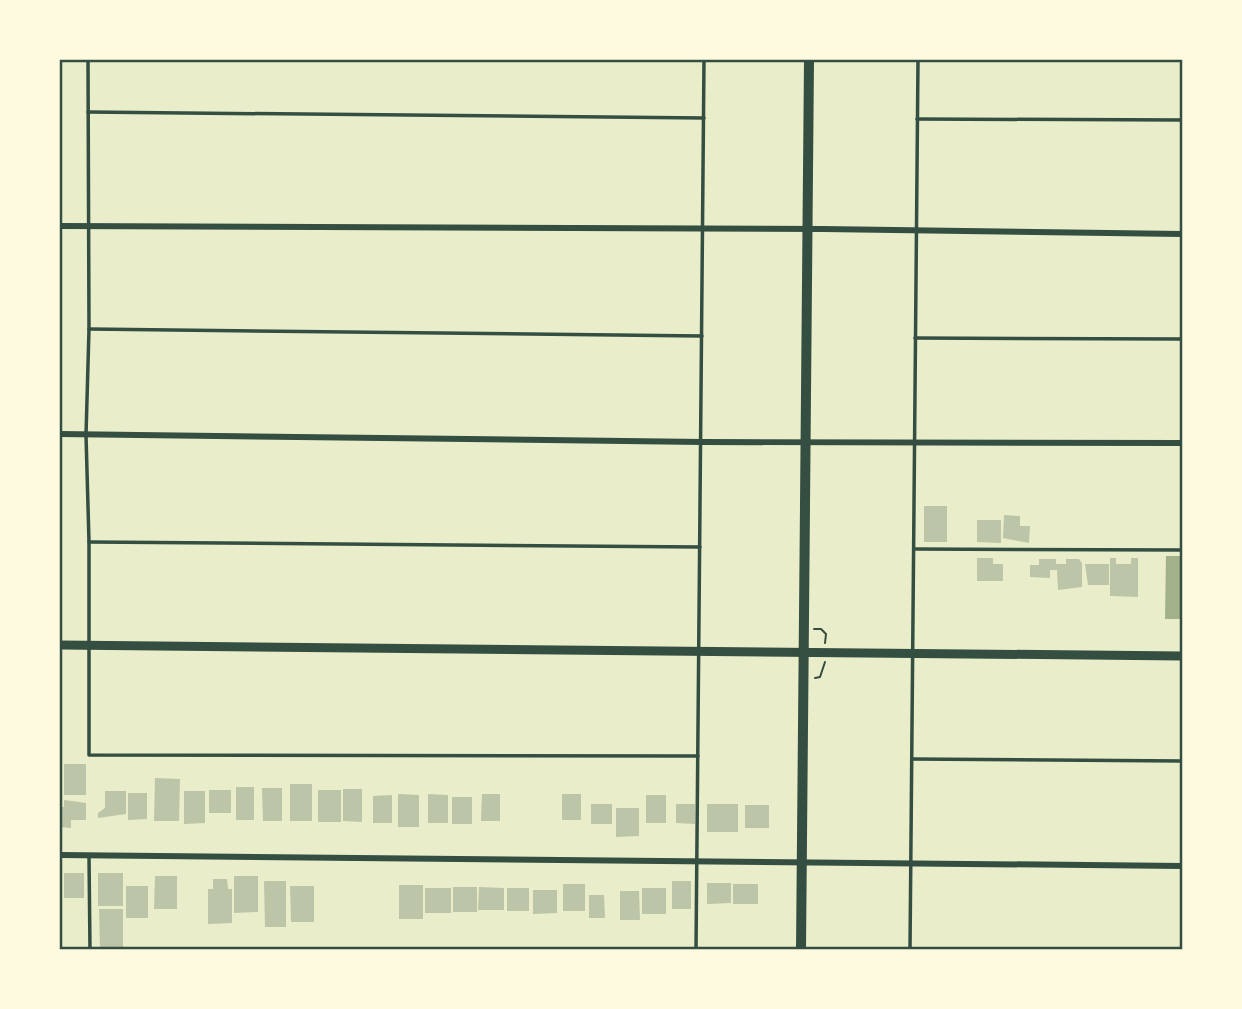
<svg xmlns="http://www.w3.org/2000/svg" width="1242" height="1009" font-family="Barlow,sans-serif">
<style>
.water{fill:#a3b18a}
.building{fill:#bcc5a7}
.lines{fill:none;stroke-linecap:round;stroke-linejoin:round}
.path{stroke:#344e41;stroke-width:2}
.service{stroke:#344e41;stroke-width:3.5}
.minor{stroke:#344e41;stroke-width:6}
.secondary{stroke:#344e41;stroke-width:9}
.primary{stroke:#344e41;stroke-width:10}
.neatline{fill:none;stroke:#344e41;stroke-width:2.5}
</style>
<rect width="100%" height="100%" fill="#e9edc9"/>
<polygon class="water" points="1166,556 1182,556 1182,619 1165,619"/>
<g class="building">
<rect x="924" y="506" width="23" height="36"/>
<polygon points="1004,515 1020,516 1020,526 1030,526 1029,543 1003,538"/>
<polygon points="977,520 1001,520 1001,543 977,542"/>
<polygon points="977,558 993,558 993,564 1003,564 1003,581 977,581"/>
<polygon points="1110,558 1116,558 1116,564 1131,564 1131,558 1138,558 1138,597 1110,596"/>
<polygon points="1039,559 1056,559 1056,564 1066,564 1066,559 1079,559 1082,563 1082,587 1058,590 1057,570 1050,570 1050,578 1030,577 1030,565 1039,565"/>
<polygon points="1085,564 1109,564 1109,585 1088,585"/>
<rect x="64" y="764" width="22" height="31"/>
<polygon points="155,778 180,779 179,821 154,821"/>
<rect x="290" y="784" width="22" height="37"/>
<rect x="236" y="787" width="18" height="33"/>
<polygon points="262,788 282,788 282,821 263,821"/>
<polygon points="343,789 362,789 362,822 343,821"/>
<rect x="209" y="790" width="22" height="23"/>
<rect x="318" y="790" width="23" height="32"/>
<polygon points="105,791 126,791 126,814 98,818 98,813 105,808"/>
<polygon points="184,791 205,791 205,823 184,824"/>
<polygon points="128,793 147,793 147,819 128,820"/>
<polygon points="398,794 419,795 419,827 398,827"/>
<polygon points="428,794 448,795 448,823 428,823"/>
<polygon points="482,794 500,794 500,821 481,821"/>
<rect x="562" y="794" width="19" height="26"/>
<polygon points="392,795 392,823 373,823 373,796"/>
<rect x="646" y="795" width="20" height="28"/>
<rect x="452" y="797" width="20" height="27"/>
<polygon points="64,800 86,803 86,820 71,820 71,828 60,827 60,807 64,807"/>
<rect x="591" y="804" width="21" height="20"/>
<polygon points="676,804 695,804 695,824 676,823"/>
<rect x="707" y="804" width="31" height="28"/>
<rect x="745" y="805" width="24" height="23"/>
<polygon points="616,808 639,808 639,836 616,837"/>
<rect x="64" y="873" width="20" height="25"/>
<rect x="98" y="873" width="25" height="33"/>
<polygon points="155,876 177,876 177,909 154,909"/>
<polygon points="234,876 258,876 258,912 234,913"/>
<polygon points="213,879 227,879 228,889 232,889 232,923 208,924 208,889 213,889"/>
<polygon points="264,881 286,881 286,927 265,927"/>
<rect x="672" y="881" width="19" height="28"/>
<polygon points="707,883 731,883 731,903 707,904"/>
<rect x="563" y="884" width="22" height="27"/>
<rect x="733" y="884" width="25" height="20"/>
<rect x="399" y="885" width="24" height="34"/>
<rect x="126" y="886" width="22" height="32"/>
<polygon points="290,886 314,886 314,922 291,922"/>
<rect x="453" y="887" width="24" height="25"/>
<polygon points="479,887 504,888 504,910 478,910"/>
<rect x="425" y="888" width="26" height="25"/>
<rect x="507" y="888" width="22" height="23"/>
<rect x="642" y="888" width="24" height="26"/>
<polygon points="533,890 557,890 557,913 533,914"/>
<polygon points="620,891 639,891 640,920 620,920"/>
<polygon points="589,895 604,895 605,918 589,918"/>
<polygon points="99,909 123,909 123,947 100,947"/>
</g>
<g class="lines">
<g class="path">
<polyline points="814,629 821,629 826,634 825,643"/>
<polyline points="815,678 820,677 825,662"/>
</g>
<g class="service">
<polyline points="88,60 89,329 86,435 89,542 89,755 698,756"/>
<polyline points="88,112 704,118"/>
<polyline points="917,119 1182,120"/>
<polyline points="89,329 702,336"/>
<polyline points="915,338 1182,339"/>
<polyline points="89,542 700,547"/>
<polyline points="914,549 1182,550"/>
<polyline points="912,759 1182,761"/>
<polyline points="89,856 90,950"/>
<polyline points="696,950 704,60"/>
<polyline points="910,950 918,60"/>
</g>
<g class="minor">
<polyline points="60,226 823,229 1182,234"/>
<polyline points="60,434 702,442 1182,443"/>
<polyline points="60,855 1182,866"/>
</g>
<polyline class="secondary" points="60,645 1182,656"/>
<polyline class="primary" points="801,950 809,60"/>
</g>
<rect width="1242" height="1009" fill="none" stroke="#fefae0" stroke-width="122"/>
<rect x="61" y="61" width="1120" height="887" class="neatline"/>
</svg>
